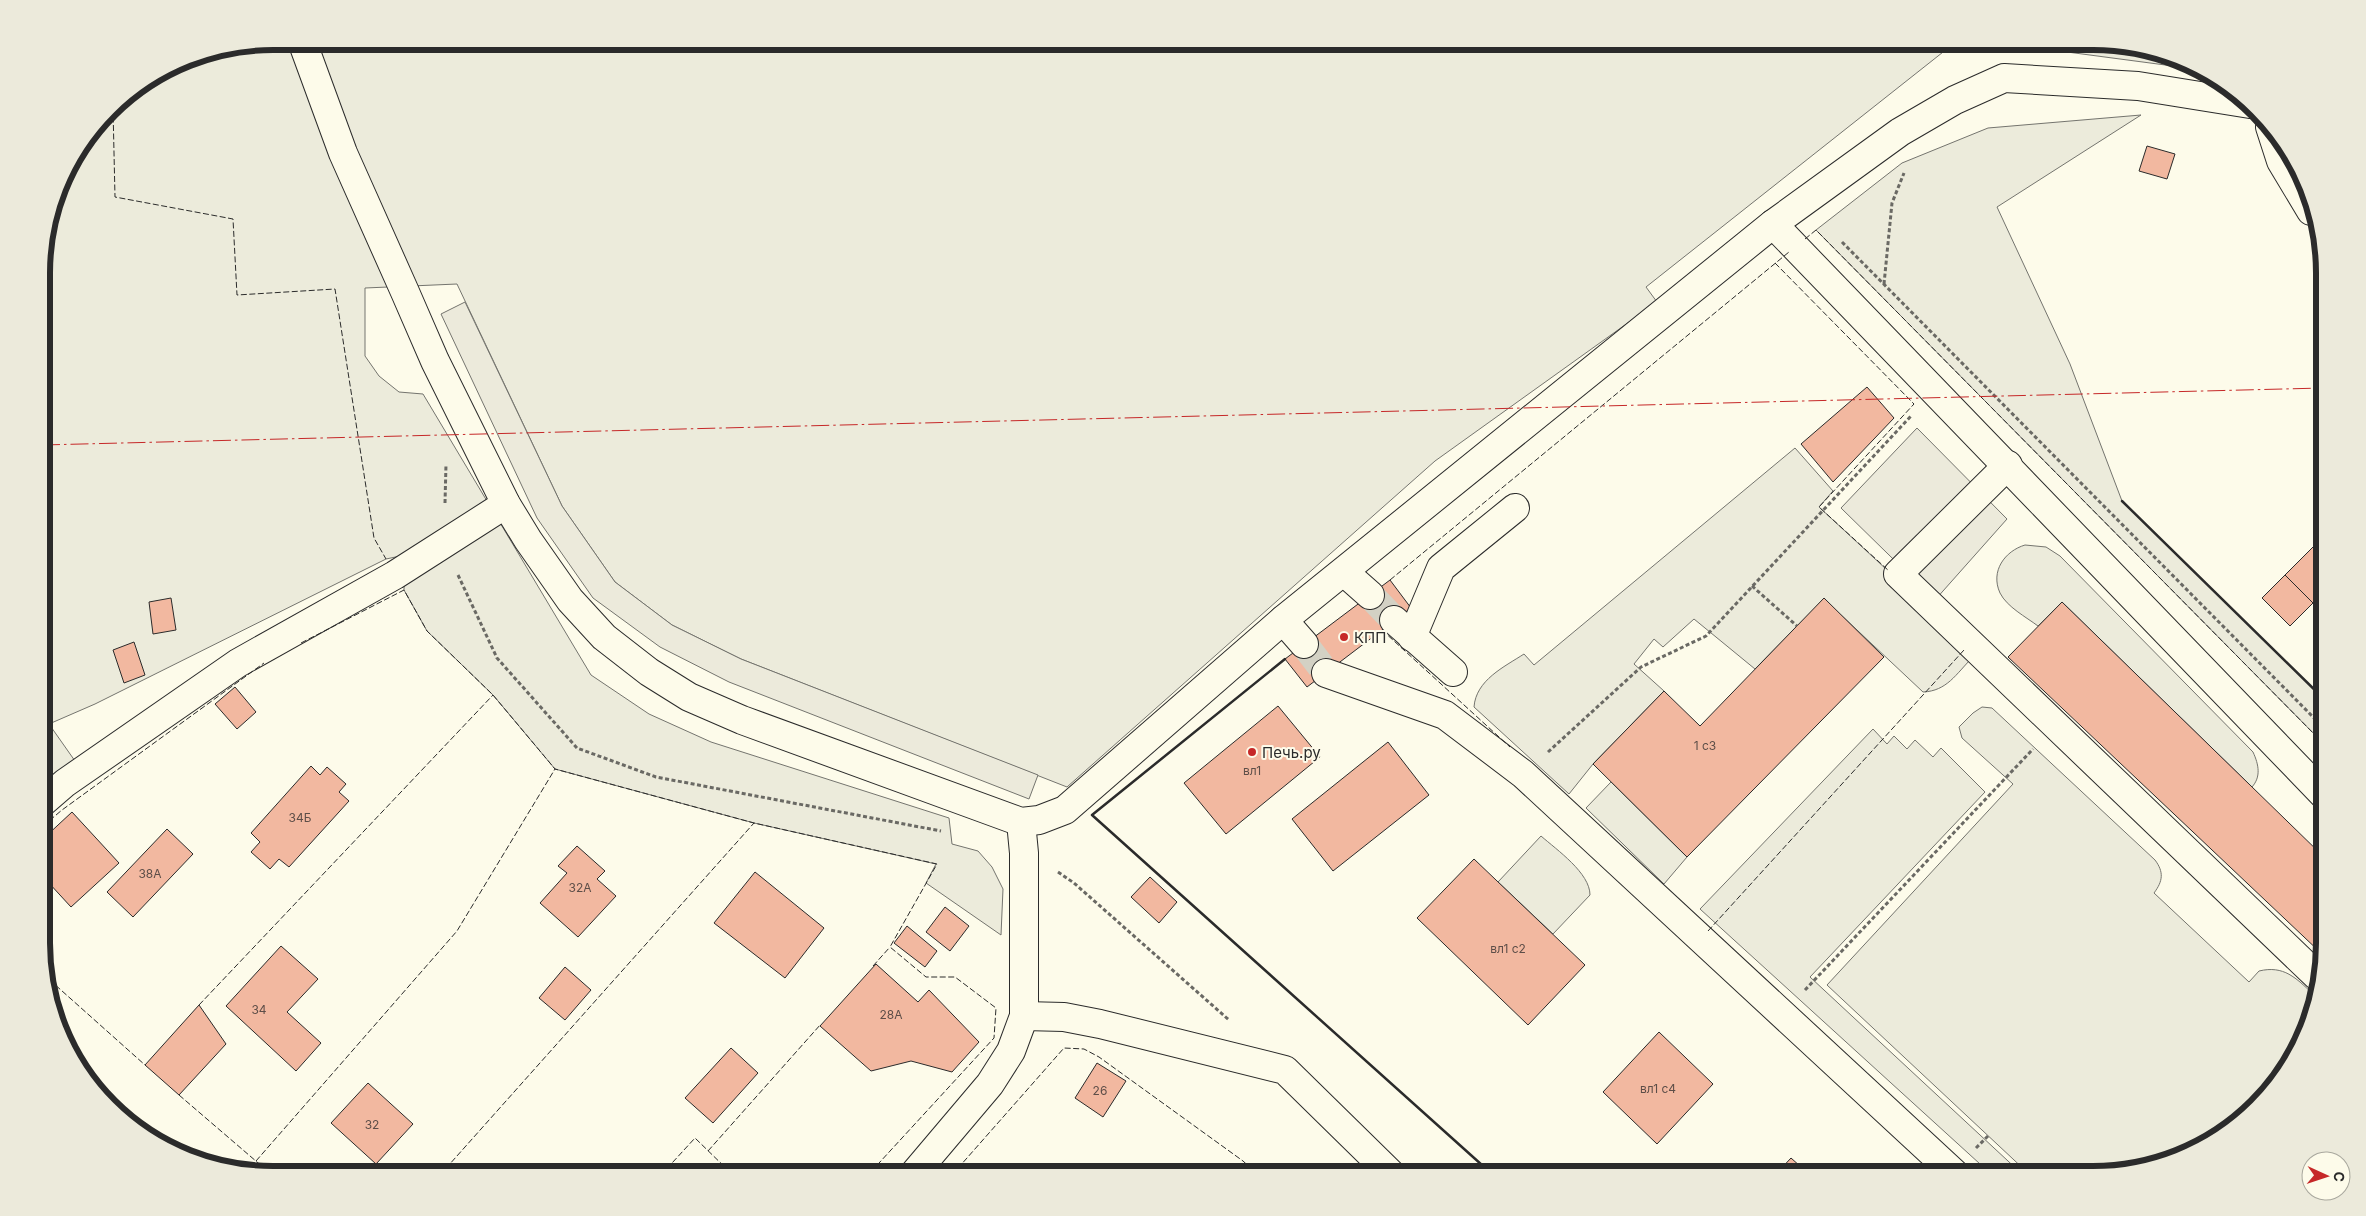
<svg xmlns="http://www.w3.org/2000/svg" width="2366" height="1216" font-family="Inter,sans-serif">
<style>
.green{fill:#ecebdb;stroke:#74746e}
.parking{fill:#eceadb;stroke:#74746e}
.building{fill:#f2b8a0;stroke:#2b2b2b}
.lines{fill:none;stroke-linecap:round;stroke-linejoin:round}
.minor-tunnel{stroke:#d3d1c4;stroke-width:28;stroke-dasharray:28 14;stroke-linecap:butt}
.minor-casing{stroke:#2b2b2b;stroke-width:30}
.path{stroke:#6a6964;stroke-width:3;stroke-dasharray:4 2.5;stroke-linecap:butt}
.minor{stroke:#fdfbea;stroke-width:28}
.fence{stroke:#2b2b2b;stroke-width:1;stroke-dasharray:6 2.5;stroke-linecap:butt}
.wall{stroke:#2b2b2b;stroke-width:2.5}
.power{stroke:#c62828;stroke-width:1;stroke-dasharray:18 4 2.5 4;stroke-linecap:butt}
.poi-dot{fill:#c62828;stroke:#fdfbea;stroke-width:2}
.labels{text-anchor:middle;dominant-baseline:central;stroke-width:4;stroke-linejoin:round;paint-order:stroke}
.number-label{font-size:12px;fill:#5d4e48}
.poi-label{font-size:15px;fill:#2b2b2b;stroke:#fdfbea;text-anchor:start}
.rim{fill:none;stroke:#2b2b2b;stroke-width:6}
</style>
<rect width="100%" height="100%" fill="#fdfbea"/>
<g class="green">
<polygon points="273,41 1957,41 1646,287 1657,302 1435,461 1067,787 741,659 672,625 615,582 562,506 457,284 365,288 365,356 379,376 399,392 423,394 591,675 649,714 711,742 949,818 952,844 978,851 992,867 1003,889 1001,935 926,883 936,864 754,823 555,769 493,695 427,631 404,590 405,555 386,559 95,704 49,724 75,761 43,789 42,258 65,171 120,99 185,59"/>
<polygon points="1984,41 2093,41 2196,65 2203,70"/>
<polygon points="2141,115 1997,207 2070,364 2122,501 2324,699 2324,744 1816,230 1902,163 1988,128"/>
<path d="M1795 448 1833 491 1819 507 1968 645 1972 658C1956 674 1947 691 1923 692L1824 599 1755 669 1694 619 1663 647 1654 639 1634 664 1664 691 1593 764 1569 794 1474 707C1476 680 1504 667 1524 654L1534 665Z"/>
<path d="M2025 545 2046 547 2060 556 2253 752C2259 765 2261 777 2252 787L2062 602 2038 626C2026 617 2007 607 2000 593 1990 571 2005 551 2025 545Z"/>
<path d="M1982 707 1992 708 2155 860C2164 872 2163 881 2154 893L2249 982 2259 971C2284 965 2296 978 2313 994L2301 1046 2267 1096 2221 1136 2167 1163 2108 1174H2029L1827 985 2013 784 1962 738 1959 727 1973 713Z"/>
<polygon points="1873,729 1887,744 1894,736 1907,749 1915,740 1933,757 1941,748 1985,792 1810,977 2022,1174 1991,1174 1700,909"/>
<polygon points="1611,782 1687,857 1664,884 1586,808"/>
<path d="M1541 836C1557 850 1590 873 1590 895L1553 934 1498 882Z"/>
</g>
<g class="parking">
<polygon points="465,302 562,506 615,582 672,625 741,659 1038,775 1029,799 729,682 660,647 593,598 537,518 441,314"/>
<polygon points="1917,428 2007,519 1935,600 1841,508"/>
</g>
<g class="building">
<polygon points="2147,146 2175,154 2167,179 2139,171"/>
<polygon points="1867,387 1894,418 1833,482 1801,444"/>
<polygon points="2317,543 2324,550 2324,592 2313,603 2285,575"/>
<polygon points="2285,575 2313,603 2290,626 2262,598"/>
<polygon points="1390,580 1411,608 1307,687 1285,659"/>
<polygon points="171,598 176,630 153,634 149,602"/>
<polygon points="1824,598 1884,657 1687,857 1593,764 1664,691 1700,726"/>
<polygon points="2062,602 2325,858 2325,943 2322,954 2008,657"/>
<polygon points="134,642 145,675 124,683 113,650"/>
<polygon points="235,687 256,712 237,729 215,704"/>
<polygon points="1278,706 1320,757 1226,834 1184,783"/>
<polygon points="1388,742 1429,795 1333,871 1292,819"/>
<polygon points="311,766 320,775 327,767 346,784 339,792 349,801 289,867 279,859 270,869 251,852 260,842 251,833"/>
<polygon points="72,812 119,863 71,907 48,882 43,887 43,839"/>
<polygon points="167,829 193,854 133,917 107,892"/>
<polygon points="577,846 605,871 597,879 616,896 578,937 540,903 567,873 558,866"/>
<polygon points="1474,859 1585,965 1528,1025 1417,918"/>
<polygon points="755,872 824,928 785,978 714,923"/>
<polygon points="1150,877 1177,902 1159,923 1131,897"/>
<polygon points="945,907 969,926 950,951 926,932"/>
<polygon points="907,926 937,951 925,967 894,943"/>
<polygon points="281,946 318,979 287,1012 321,1043 296,1071 226,1006"/>
<polygon points="876,964 918,1002 929,990 979,1042 952,1072 911,1061 871,1071 820,1026"/>
<polygon points="565,967 591,990 565,1020 539,998"/>
<polygon points="199,1005 226,1044 179,1095 145,1065"/>
<polygon points="1659,1032 1713,1084 1657,1144 1603,1092"/>
<polygon points="731,1048 758,1073 713,1123 685,1098"/>
<polygon points="1097,1063 1126,1081 1103,1117 1075,1098"/>
<polygon points="368,1083 413,1124 376,1164 331,1123"/>
<polygon points="1791,1158 1801,1167 1809,1174 1776,1174"/>
<polygon points="496,1164 507,1175 486,1175"/>
</g>
<g class="lines">
<g class="minor-tunnel">
<polyline points="1370,595 1394,620"/>
<polyline points="1304,644 1326,673"/>
</g>
<g class="minor-casing">
<g id="minor">
<polyline points="302,41 343,153 405,292 435,361 506,504 528,540 570,600 604,637 649,672 689,697 742,720 1021,822 1039,820 1065,810 1283,620 1773,224 1900,132 1955,100 2004,78 2138,86 2250,104"/>
<polyline points="2270,127 2281,161 2311,211"/>
<polyline points="1773,224 2324,795"/>
<polyline points="2008,465 1898,574 2317,976"/>
<polyline points="1344,572 1370,595"/>
<polyline points="1283,620 1304,644"/>
<polyline points="1394,620 1453,672"/>
<polyline points="1412,637 1441,568 1515,508"/>
<polyline points="1326,673 1445,715 1523,774 1955,1174"/>
<polyline points="43,802 65,783 238,663 395,575 506,504"/>
<polyline points="1024,1016 1064,1017 1100,1024 1285,1070 1391,1174"/>
<polyline points="913,1175 990,1084 1011,1051 1024,1016 1024,853 1021,822"/>
</g>
</g>
<g class="path">
<polyline points="1842,242 2324,728"/>
<polyline points="1884,284 1892,203 1904,173"/>
<polyline points="445,503 446,464"/>
<polyline points="458,575 497,658 577,748 656,777 941,831"/>
<polyline points="1752,586 1797,626"/>
<polyline points="1548,752 1641,667 1706,636 1911,416"/>
<polyline points="1058,872 1074,883 1229,1020"/>
<polyline points="1805,990 2033,749"/>
<polyline points="1976,1148 1988,1136"/>
</g>
<use href="#minor" class="minor"/>
<g class="fence">
<polyline points="113,108 115,197 233,219 237,295 335,289 374,538 386,559"/>
<polyline points="1805,239 1816,230 2324,744"/>
<polyline points="1775,263 1914,404 1819,507 1889,571"/>
<polyline points="1390,580 1789,252"/>
<polyline points="1382,630 1510,747"/>
<polyline points="301,643 404,590 427,631 493,695 555,769 754,823 937,864 890,947 926,977 955,977 996,1008 994,1038 868,1175"/>
<polyline points="43,826 62,810 264,663"/>
<polyline points="1708,931 1964,650"/>
<polyline points="873,966 890,947"/>
<polyline points="43,974 145,1065"/>
<polyline points="199,1005 493,695"/>
<polyline points="179,1095 271,1174"/>
<polyline points="708,1151 821,1024"/>
<polyline points="256,1161 457,931 555,769"/>
<polyline points="440,1175 754,823"/>
<polyline points="661,1175 695,1138 733,1175"/>
<polyline points="952,1175 1064,1048 1084,1049 1099,1057 1243,1161 1257,1174"/>
</g>
<g class="wall">
<polyline points="2122,501 2324,699"/>
<polyline points="1285,659 1092,815 1492,1174"/>
</g>
<polyline class="power" points="42,445 2323,388"/>
</g>
<g class="poi-dot">
<circle cx="1344" cy="637" r="5"/>
<circle cx="1252" cy="752" r="5"/>
</g>
<g class="labels">
<g class="number-label">
<text x="1705" y="745">1 с3</text>
<text x="1252" y="770">вл1</text>
<text x="300" y="817">34Б</text>
<text x="150" y="873">38А</text>
<text x="580" y="887">32А</text>
<text x="1508" y="948">вл1 с2</text>
<text x="259" y="1009">34</text>
<text x="891" y="1014">28А</text>
<text x="1658" y="1088">вл1 с4</text>
<text x="1100" y="1090">26</text>
<text x="372" y="1124">32</text>
</g>
<g class="poi-label">
<text x="1354" y="637">КПП</text>
<text x="1262" y="752">Печь.ру</text>
</g>
</g>
<path d="M0 0H2366V1216H0ZM273 50H2093A223 223 0 0 1 2316 273V943A223 223 0 0 1 2093 1166H273A223 223 0 0 1 50 943V273A223 223 0 0 1 273 50Z" fill="#eceadb" fill-rule="evenodd"/>
<path class="rim" d="M273 50H2093A223 223 0 0 1 2316 273V943A223 223 0 0 1 2093 1166H273A223 223 0 0 1 50 943V273A223 223 0 0 1 273 50Z"/>
<g transform="translate(2326 1176) rotate(93)"><circle r="24" fill="#fdfbea" stroke="#a9a89e"/>
<path d="M0-4L9 19L0 12L-9 19Z" fill="#c62828"/>
<text y="-8" font-size="14" font-weight="bold" text-anchor="middle" fill="#2b2b2b">С</text>
</g>
</svg>
